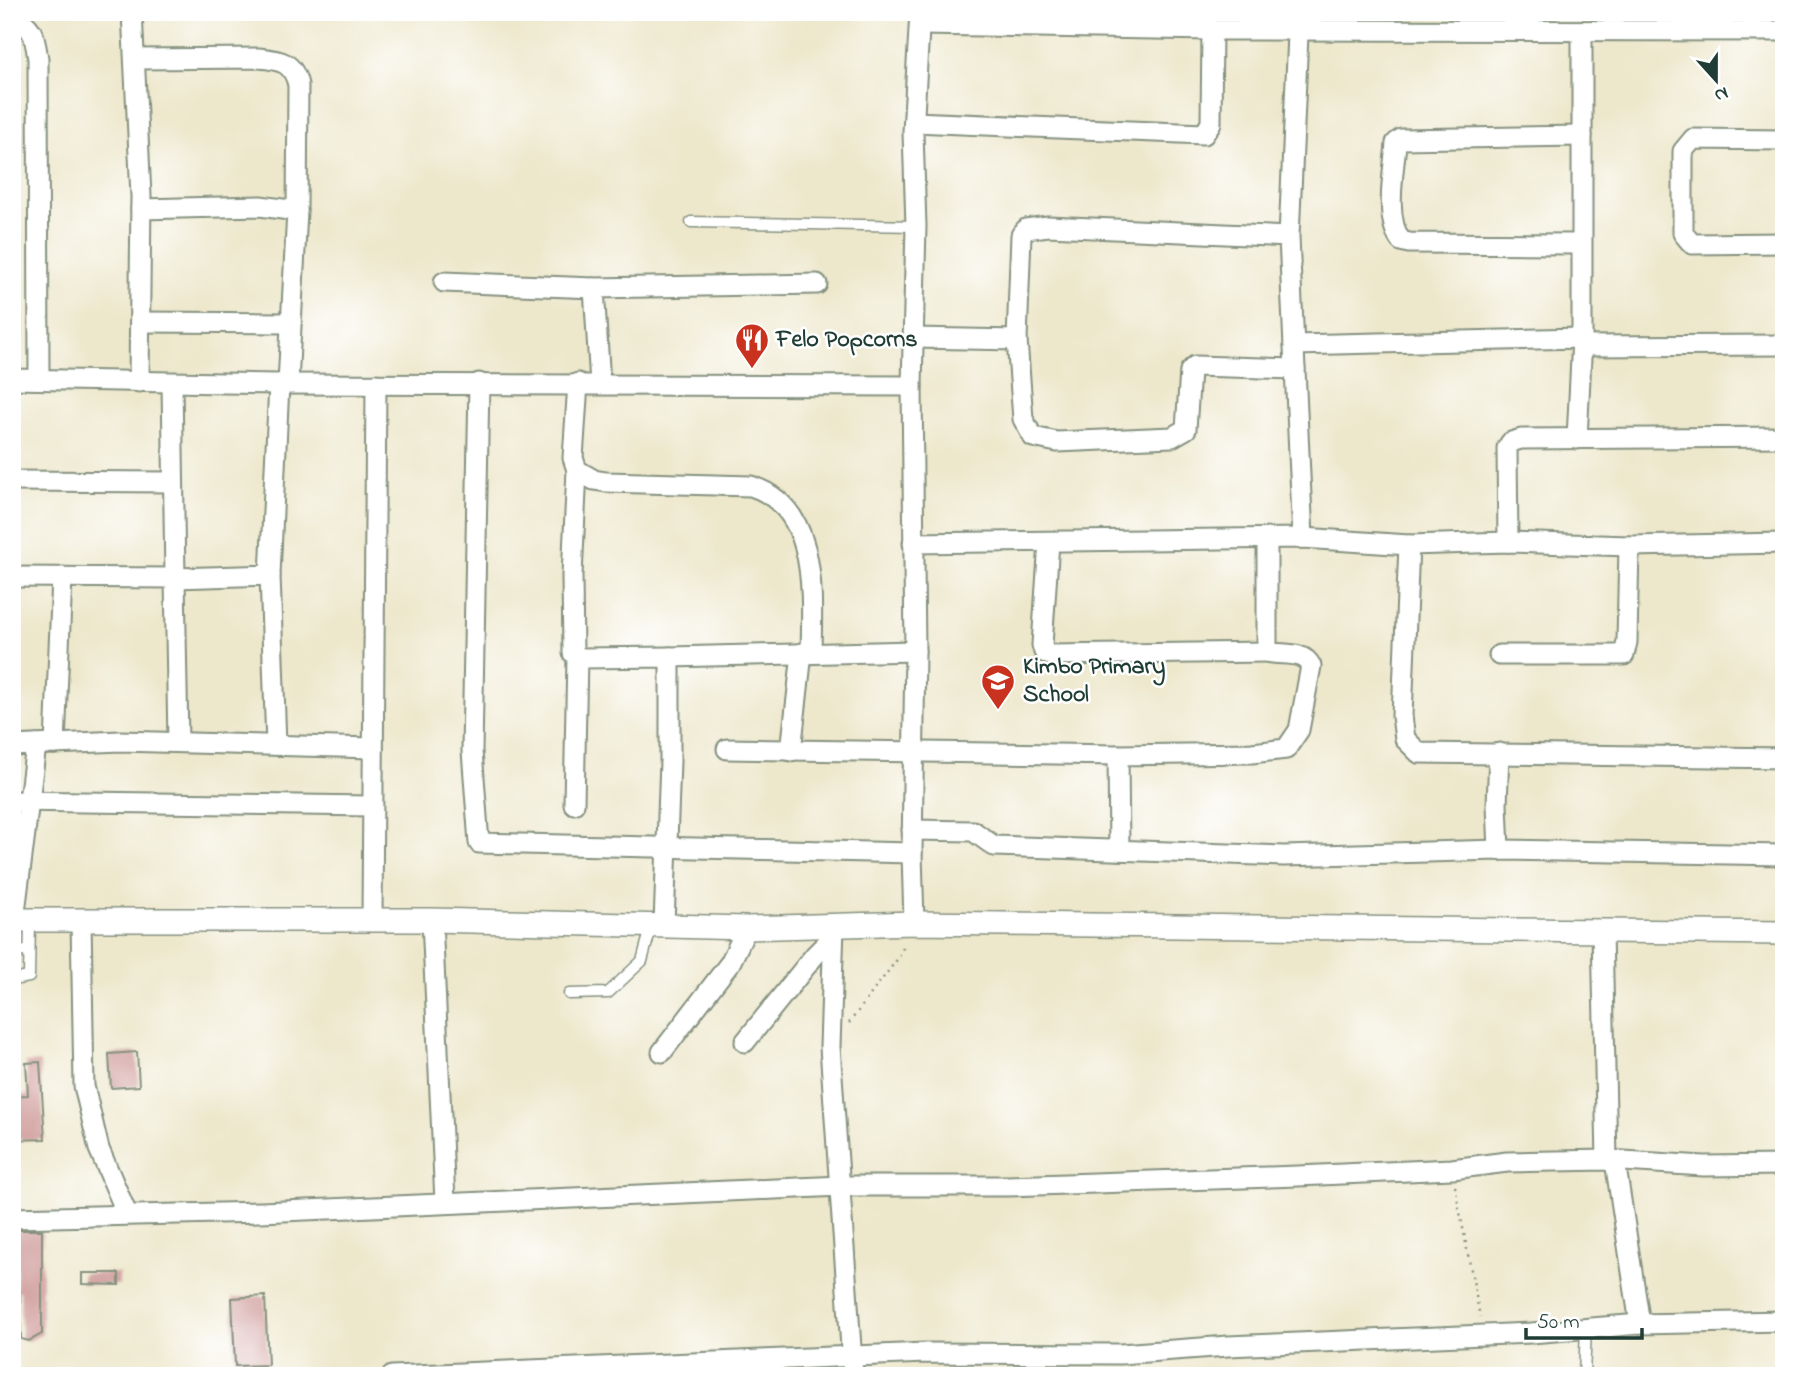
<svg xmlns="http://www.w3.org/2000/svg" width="1796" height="1388" font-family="'Indie Flower',sans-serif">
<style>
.building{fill:#cc9694}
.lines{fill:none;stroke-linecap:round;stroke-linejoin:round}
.service-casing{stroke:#869280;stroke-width:13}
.minor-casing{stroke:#869280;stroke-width:23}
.tertiary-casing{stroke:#869280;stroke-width:26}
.path{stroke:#869280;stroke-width:2.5;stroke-dasharray:2 5;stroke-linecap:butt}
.service{stroke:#fff;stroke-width:10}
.minor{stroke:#fff;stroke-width:19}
.tertiary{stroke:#fff;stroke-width:23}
.labels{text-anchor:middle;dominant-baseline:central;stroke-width:5;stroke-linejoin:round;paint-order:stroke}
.poi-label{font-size:24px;font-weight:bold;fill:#1f3d34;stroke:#fff;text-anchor:start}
</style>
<rect width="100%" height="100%" fill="#fff"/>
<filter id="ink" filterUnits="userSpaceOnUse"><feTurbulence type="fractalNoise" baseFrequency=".0143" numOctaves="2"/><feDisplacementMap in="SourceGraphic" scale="14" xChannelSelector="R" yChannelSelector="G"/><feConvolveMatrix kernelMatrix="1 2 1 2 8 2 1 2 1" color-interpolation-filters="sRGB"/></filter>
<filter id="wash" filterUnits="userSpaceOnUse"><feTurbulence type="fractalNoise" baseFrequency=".00686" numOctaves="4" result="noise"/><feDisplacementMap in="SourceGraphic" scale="28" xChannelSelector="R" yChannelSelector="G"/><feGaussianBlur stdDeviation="1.57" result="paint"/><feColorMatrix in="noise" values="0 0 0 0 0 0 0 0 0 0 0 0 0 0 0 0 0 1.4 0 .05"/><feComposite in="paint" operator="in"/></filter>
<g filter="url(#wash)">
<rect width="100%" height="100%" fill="#ede7cb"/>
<g id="blocks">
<g class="building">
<polygon points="137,1052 139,1086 111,1088 109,1054"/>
<polygon points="40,1062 45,1139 12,1140 12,1096 28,1095 26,1063"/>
<polygon points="13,1230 42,1230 42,1334 29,1341 21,1339 20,1291 16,1291 17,1255 12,1255"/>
<polygon points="82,1273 119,1273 119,1285 82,1284"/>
<polygon points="265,1296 268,1365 235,1366 232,1298"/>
</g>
</g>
</g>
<g filter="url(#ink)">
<use href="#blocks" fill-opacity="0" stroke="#869280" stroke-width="2"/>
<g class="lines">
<g class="service-casing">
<g id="service">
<polyline points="691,222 916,226"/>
<polyline points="12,952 29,951"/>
<polyline points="12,980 29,977 30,921"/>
<polyline points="569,994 608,993 642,961 652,924"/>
<polyline points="1584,1376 1586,1328"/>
</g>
</g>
<g class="minor-casing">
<g id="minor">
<polyline points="132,12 141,196 139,382"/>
<polyline points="1205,12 1206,30"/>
<path d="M12 17C34 24 35 39 38 59L39 379"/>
<polyline points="920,25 1212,30 1784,31"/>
<path d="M137 59 259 58C281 60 293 62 298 85L297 211 288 384"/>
<polyline points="914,122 1204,134 1211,123 1212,30"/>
<polyline points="1784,140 1693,139 1683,151 1683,233 1692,244 1784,243"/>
<polyline points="141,209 260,206 297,211"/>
<polyline points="1289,237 1048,226 1026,229 1021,235 1017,340 1023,419 1033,437 1057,442 1172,437 1186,429 1190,371 1195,366 1295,369 1289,237 1299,12"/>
<path d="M1580 244 1409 243 1401 241C1384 218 1394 171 1396 143L1401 139 1582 136"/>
<polyline points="444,282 594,288 817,284"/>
<polyline points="594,288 600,384"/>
<polyline points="140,322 291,323"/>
<polyline points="914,338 1017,340"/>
<polyline points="1294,345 1582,338"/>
<polyline points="1581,346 1784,345"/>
<polyline points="1295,369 1303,538"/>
<polyline points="12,379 279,384 912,386"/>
<polyline points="172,383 175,578 270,575 276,745"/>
<polyline points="479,383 472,751 479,843 912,853"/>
<path d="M578 383 573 458 577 470 594 480 606 482 751 486C819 508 812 594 811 653"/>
<polyline points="1577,439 1582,338 1582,31"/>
<polyline points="577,470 572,576 573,653 581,658 670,657 670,761 664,924"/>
<polyline points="12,481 172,482"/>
<polyline points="1049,542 1042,645 1044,652 1050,655 1267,652"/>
<polyline points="1508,542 1507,448 1511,442 1521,439 1784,437"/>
<polyline points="913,543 1303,538 1409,545 1508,542 1629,546 1784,543"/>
<polyline points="1409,545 1402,716 1405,739 1419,753 1784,758"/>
<polyline points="270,575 279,384"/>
<polyline points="12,577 175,578 178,742"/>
<polyline points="1499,655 1624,655 1627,642 1629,546"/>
<polyline points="670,657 915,651"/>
<polyline points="55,744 62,577"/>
<polyline points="12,746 120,741 373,748"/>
<path d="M727 749 1118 755 1252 753 1286 749 1299 730 1311 666C1303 650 1283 656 1267 652V538"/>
<polyline points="791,751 802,653"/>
<polyline points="1118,755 1119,850"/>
<polyline points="12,801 372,806"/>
<polyline points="574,804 577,657"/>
<polyline points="912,830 973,831 994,846 1284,856 1499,850 1784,855"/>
<polyline points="1499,850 1497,805 1499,753"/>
<polyline points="14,920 36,745"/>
<polyline points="372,920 376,384"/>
<polyline points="432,920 445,1202"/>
<polyline points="81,921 84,1086 99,1149 127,1214"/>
<polyline points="914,923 912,853 915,651 912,386 916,226 913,132 920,12"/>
<polyline points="834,926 830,1047 853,1376"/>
<polyline points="1602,931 1607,1160"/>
<polyline points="745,1042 815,955 833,937"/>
<polyline points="662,1052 730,963 747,928"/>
<polyline points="1615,1161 1640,1324"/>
<polyline points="12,1218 261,1212 841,1186 1008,1186 1298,1176 1452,1169 1507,1162 1607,1160 1704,1166 1784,1165"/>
<polyline points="392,1376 925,1353 1120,1354 1228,1346 1531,1333 1640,1324 1784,1321"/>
</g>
</g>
<g class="tertiary-casing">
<polyline id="tertiary" points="12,920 432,920 747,928 914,923 1784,933"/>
</g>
<g class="path">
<polyline points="849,1023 899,957 905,943"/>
<polyline points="1455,1186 1480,1317"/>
</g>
<use href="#service" class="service"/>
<use href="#minor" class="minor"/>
<use href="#tertiary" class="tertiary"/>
</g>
</g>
<defs>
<g id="restaurant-pin" transform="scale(1.75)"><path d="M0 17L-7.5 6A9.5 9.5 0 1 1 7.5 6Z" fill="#c8321e" stroke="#fff"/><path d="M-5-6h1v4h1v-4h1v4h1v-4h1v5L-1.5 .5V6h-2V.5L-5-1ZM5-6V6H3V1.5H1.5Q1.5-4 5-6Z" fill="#fff"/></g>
<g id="school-pin" transform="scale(1.75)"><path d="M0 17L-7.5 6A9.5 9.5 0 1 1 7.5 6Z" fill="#c8321e" stroke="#fff"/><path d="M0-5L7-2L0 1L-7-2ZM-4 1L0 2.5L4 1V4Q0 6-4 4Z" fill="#fff"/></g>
</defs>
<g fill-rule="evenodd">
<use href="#restaurant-pin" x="752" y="340"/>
<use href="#school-pin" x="998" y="681"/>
</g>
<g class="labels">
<g class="poi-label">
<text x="776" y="340">Felo Popcorns</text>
<text x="1023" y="667">Kimbo Primary<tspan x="1023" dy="28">School</tspan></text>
</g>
</g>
<rect width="1796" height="1388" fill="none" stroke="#fff" stroke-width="42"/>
<g transform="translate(1716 80) rotate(159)" stroke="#ffffff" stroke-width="5" paint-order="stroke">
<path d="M0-5L12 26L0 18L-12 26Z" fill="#1f3d34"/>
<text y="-10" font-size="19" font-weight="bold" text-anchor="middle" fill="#1f3d34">N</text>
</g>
<path d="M1526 1328v10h116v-10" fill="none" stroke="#1f3d34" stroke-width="3.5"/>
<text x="1537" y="1328" font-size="21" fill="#1f3d34" stroke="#ffffff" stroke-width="5" paint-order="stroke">50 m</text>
</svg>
